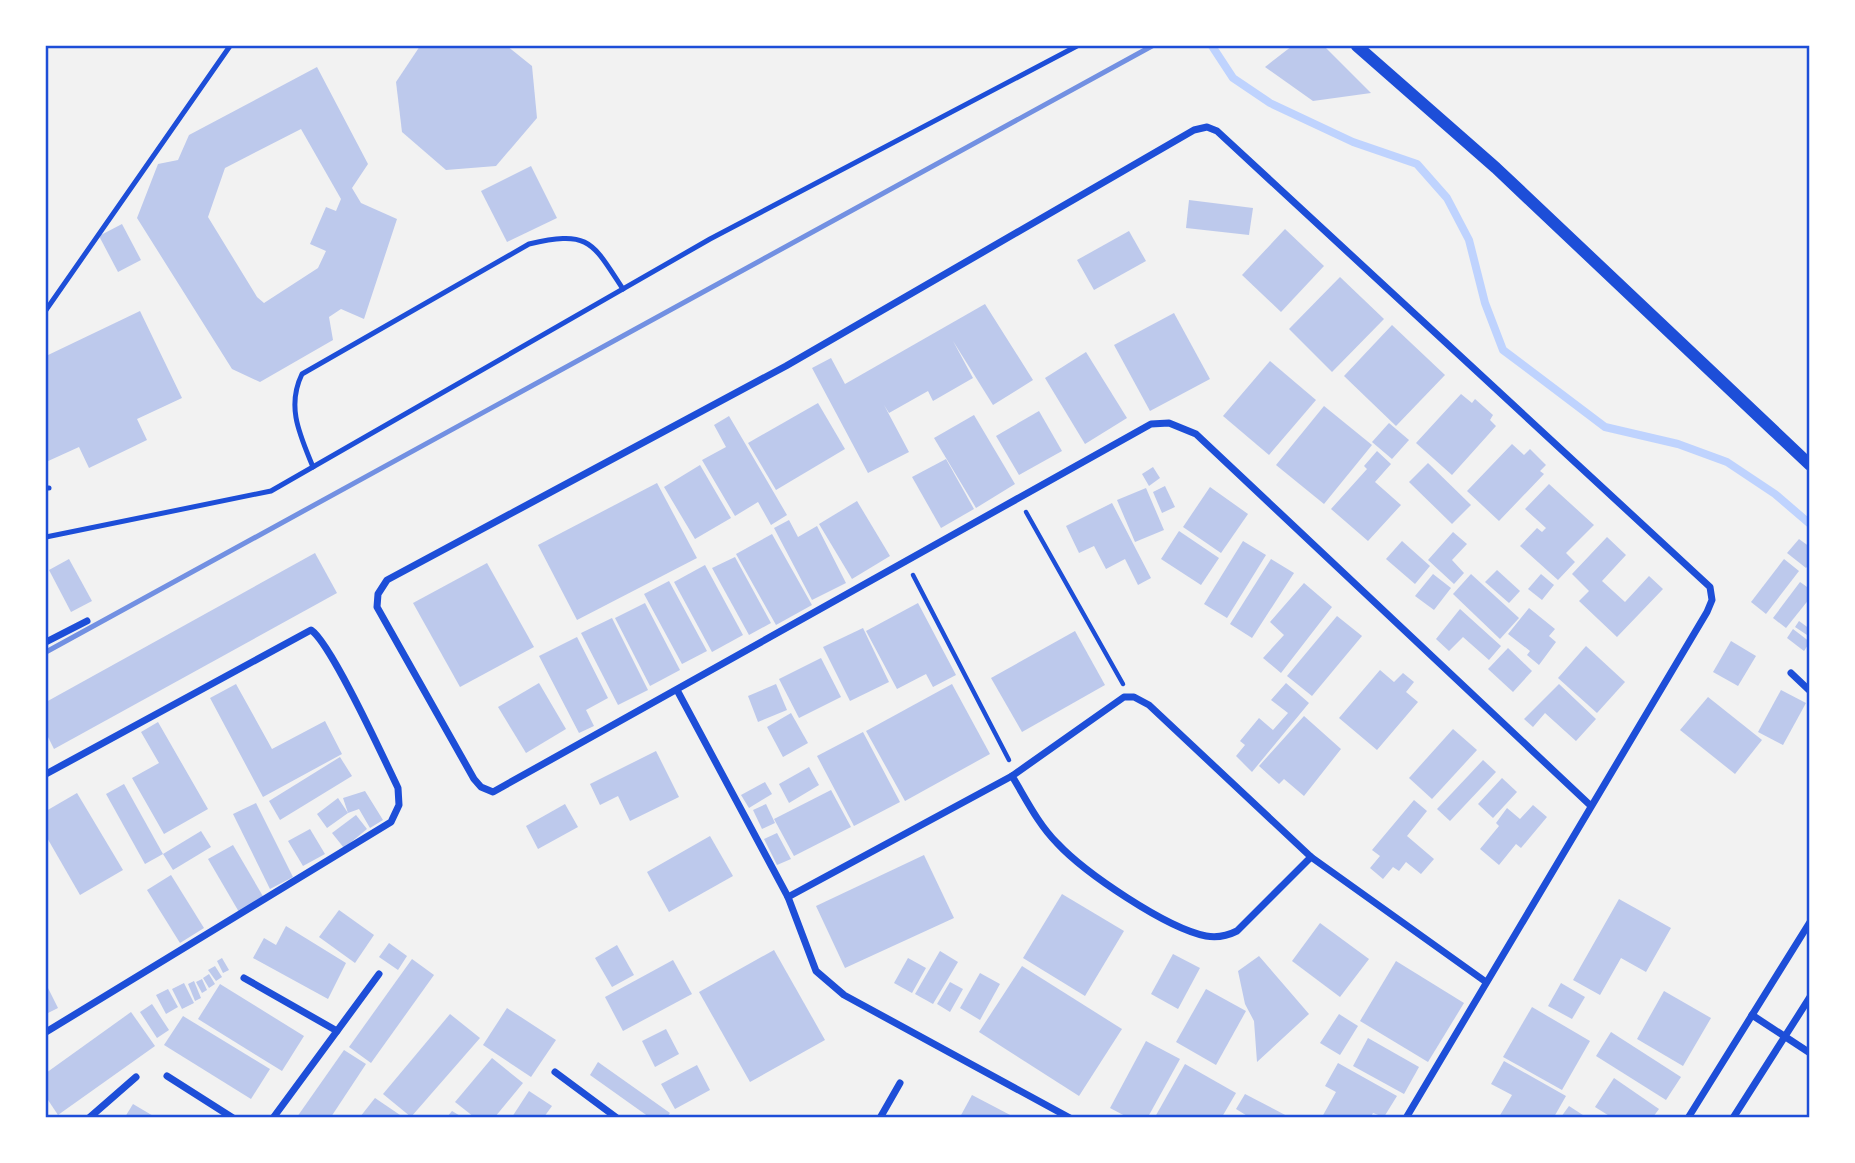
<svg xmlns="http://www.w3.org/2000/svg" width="1855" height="1163" font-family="'Asap Condensed',sans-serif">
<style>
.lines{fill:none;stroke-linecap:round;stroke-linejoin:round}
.stream{stroke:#bfd3fe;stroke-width:8}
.building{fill:#bdc9ec;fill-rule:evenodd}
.path{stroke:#1d4ed8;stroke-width:4.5}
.service{stroke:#1d4ed8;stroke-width:5}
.minor{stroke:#1d4ed8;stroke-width:7}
.tertiary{stroke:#1d4ed8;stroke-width:12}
.rail{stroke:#7290e2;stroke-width:5}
.neatline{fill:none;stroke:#1d4ed8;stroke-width:2.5}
</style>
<rect width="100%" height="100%" fill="#f2f2f2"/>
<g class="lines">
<polyline class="stream" points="1212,46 1233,78 1270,103 1353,142 1417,164 1447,198 1469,240 1485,303 1503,350 1605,427 1678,444 1727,462 1775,494 1810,524"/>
</g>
<g class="building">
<polygon points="420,46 507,46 532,66 537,118 496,166 446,170 402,132 396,82"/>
<polygon points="1292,46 1324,46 1371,93 1313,101 1265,67"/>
<path d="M317 67 368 164 352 188 361 203 397 219 364 319 341 309 329 317 333 340 260 382 232 369 137 218 158 164 178 160 189 135ZM301 129 341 199 336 211 326 207 310 244 326 251 318 268 264 303 257 297 208 217 225 168Z"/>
<polygon points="531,166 557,218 507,242 481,191"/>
<polygon points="1189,200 1253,208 1249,235 1186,228"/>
<polygon points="122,224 141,260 118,272 99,236"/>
<polygon points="1285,229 1324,266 1281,312 1242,275"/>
<polygon points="1129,231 1146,261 1094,290 1077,260"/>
<polygon points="1340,277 1384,319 1332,372 1289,329"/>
<polygon points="985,304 1033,380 993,405 953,341 973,378 933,401 928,391 889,413 884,405 909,452 868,473 812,368 831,358 845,384"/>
<polygon points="140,311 182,398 137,419 147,440 89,468 79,447 46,462 46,356"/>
<polygon points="1174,313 1210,379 1150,411 1114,345"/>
<polygon points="1392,325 1445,375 1396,426 1344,376"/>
<polygon points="1086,352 1127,418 1085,444 1045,378"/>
<polygon points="1270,361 1316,400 1269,455 1223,416"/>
<polygon points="1461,394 1472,403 1475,399 1493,415 1490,420 1496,426 1452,475 1416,443"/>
<polygon points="818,403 845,449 776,490 748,443"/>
<polygon points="1324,406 1372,445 1324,504 1276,465"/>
<polygon points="1039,411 1062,451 1019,475 996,436"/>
<polygon points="974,415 1015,484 976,508 934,438"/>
<polygon points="729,416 787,515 771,525 758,502 735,516 702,460 726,447 714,425"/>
<polygon points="1389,423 1409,440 1392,459 1372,442"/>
<polygon points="1512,444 1524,455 1530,449 1546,465 1540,471 1544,474 1499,521 1467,491"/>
<polygon points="1377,451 1391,464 1375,482 1401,505 1368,541 1331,509 1367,469 1364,466"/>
<polygon points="946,459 974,509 941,528 912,477"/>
<polygon points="1428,463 1471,505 1452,524 1409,482"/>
<polygon points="700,465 731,518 695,539 664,487"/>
<polygon points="1153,467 1160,478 1149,486 1142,474"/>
<polygon points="657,483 697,558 577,620 538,545"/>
<polygon points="1549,484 1594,525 1566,553 1575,562 1558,580 1520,546 1537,528 1542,532 1546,528 1525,509"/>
<polygon points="1165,486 1175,507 1162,513 1153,492"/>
<polygon points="1210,487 1248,514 1221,553 1183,527"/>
<polygon points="1146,488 1164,530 1135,542 1117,500"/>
<polygon points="857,501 890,556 852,579 819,524"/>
<polygon points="1112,503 1151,578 1138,585 1125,559 1106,569 1094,546 1079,553 1066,526"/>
<polygon points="789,520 798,537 817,526 846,583 812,600 774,528"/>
<polygon points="1179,531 1219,558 1201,585 1161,559"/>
<polygon points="1453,532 1467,544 1452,560 1464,573 1454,584 1428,560"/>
<polygon points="772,534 812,605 776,625 736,554"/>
<polygon points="1607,537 1626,555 1602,581 1625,602 1649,576 1663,589 1617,637 1579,601 1589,591 1572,574"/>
<polygon points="1799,539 1810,547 1810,564 1806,568 1787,553"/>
<polygon points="1243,541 1266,555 1227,618 1204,604"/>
<polygon points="1402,541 1430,566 1415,584 1386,559"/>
<polygon points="315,553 337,593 54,749 46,733 46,702"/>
<polygon points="735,557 771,623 749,635 712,568"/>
<polygon points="69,559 92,601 71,612 49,570"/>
<polygon points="1271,559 1294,573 1252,638 1230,624"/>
<polygon points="1784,559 1799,571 1766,614 1751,602"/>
<polygon points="487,563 534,647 460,687 413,603"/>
<polygon points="705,565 743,635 712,652 674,582"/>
<polygon points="1497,570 1520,591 1509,603 1485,582"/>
<polygon points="1433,574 1451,588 1434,610 1415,596"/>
<polygon points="1471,574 1519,618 1500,639 1453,594"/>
<polygon points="1541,574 1554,585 1542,600 1528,589"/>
<polygon points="669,581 707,651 682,664 644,594"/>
<polygon points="1800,582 1810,589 1810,598 1786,628 1773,618"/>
<polygon points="1304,583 1332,607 1281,673 1263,658 1284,635 1270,622"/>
<polygon points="645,603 680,670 650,686 615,618"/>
<polygon points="918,603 956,675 933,687 926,674 897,689 866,631"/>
<polygon points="1529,608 1555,629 1549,636 1556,642 1539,665 1527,655 1530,651 1508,634"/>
<polygon points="1460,609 1501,646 1489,660 1463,637 1449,651 1436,639"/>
<polygon points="1337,616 1362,636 1312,696 1287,676"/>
<polygon points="612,618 648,690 618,705 581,633"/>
<polygon points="1799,621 1810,629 1810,637 1795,627"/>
<polygon points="863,628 889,682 850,701 823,647"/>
<polygon points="1793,629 1810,642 1804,651 1787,638"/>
<polygon points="1075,631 1105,685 1022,732 991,678"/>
<polygon points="577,637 608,698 586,710 594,726 579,733 539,656"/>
<polygon points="1731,641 1756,656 1738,686 1713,672"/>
<polygon points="1586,646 1625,682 1597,713 1558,678"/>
<polygon points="1508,648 1532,671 1513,692 1488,669"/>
<polygon points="821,658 841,697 799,718 779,679"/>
<polygon points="1380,670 1394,682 1403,673 1414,682 1406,692 1418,702 1377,750 1339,718"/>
<polygon points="539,683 566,729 526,753 498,707"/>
<polygon points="1286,683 1309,703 1252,772 1236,756 1245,745 1240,741 1259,718 1273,730 1288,713 1271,700"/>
<polygon points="236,684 272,749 325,721 342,754 263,797 210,698"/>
<polygon points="776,684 787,710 758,722 748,696"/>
<polygon points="952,684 990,754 905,801 866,731"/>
<polygon points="1559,684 1596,719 1576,741 1545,713 1533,727 1524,719"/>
<polygon points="1781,690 1806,703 1783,745 1758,732"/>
<polygon points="1708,697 1762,740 1735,774 1680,730"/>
<polygon points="791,713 808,743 783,757 767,727"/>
<polygon points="1304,716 1341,749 1304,796 1284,779 1279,784 1259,766"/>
<polygon points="158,722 208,809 164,834 132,778 159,763 141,732"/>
<polygon points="1453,729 1477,750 1432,799 1409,778"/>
<polygon points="863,732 900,802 854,826 817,756"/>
<polygon points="656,751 679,797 630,821 618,796 600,805 590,784"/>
<polygon points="340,757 352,776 280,820 269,801"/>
<polygon points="1483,760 1496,772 1450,821 1437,809"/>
<polygon points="809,767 819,785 789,803 779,784"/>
<polygon points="1502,778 1517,792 1493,818 1478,804"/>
<polygon points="765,782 772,794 749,808 741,795"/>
<polygon points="124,784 163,854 145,864 106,794"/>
<polygon points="831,790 851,827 794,856 774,819"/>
<polygon points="365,791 383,820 370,828 359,809 348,813 327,828 317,814 338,798 348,813 343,798"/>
<polygon points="77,793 123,870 80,895 46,836 46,811"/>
<polygon points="1414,800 1427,811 1407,836 1434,859 1421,874 1406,862 1399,871 1393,867 1383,879 1370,868 1380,856 1372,850"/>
<polygon points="256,803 293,877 270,889 233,814"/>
<polygon points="565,804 578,827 538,849 526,826"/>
<polygon points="766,804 775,823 762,829 753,810"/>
<polygon points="1533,805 1547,817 1521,848 1516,844 1499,865 1480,849 1499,826 1496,823 1507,808 1520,819"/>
<polygon points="356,815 367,829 344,848 332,833"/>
<polygon points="310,829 325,854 303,866 288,841"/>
<polygon points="201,831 211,847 173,870 163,854"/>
<polygon points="777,833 791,859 777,865 764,839"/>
<polygon points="710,836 733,876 669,912 647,872"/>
<polygon points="233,845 264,898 239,912 208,859"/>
<polygon points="924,855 954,918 845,968 816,906"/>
<polygon points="171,875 204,928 180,943 147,890"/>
<polygon points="1062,894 1124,931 1085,996 1023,958"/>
<polygon points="1619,899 1671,928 1646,972 1621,958 1600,995 1573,980"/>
<polygon points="339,910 374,935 355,963 319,937"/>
<polygon points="1320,923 1369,959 1340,997 1292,961"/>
<polygon points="286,926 346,963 328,999 253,958 264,938 276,945"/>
<polygon points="389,943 407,956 398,970 379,957"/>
<polygon points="617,945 634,975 612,987 595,958"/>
<polygon points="774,950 825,1040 750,1082 699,992"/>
<polygon points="940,951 958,962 933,1004 915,994"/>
<polygon points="1173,954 1200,968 1178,1009 1151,994"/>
<polygon points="1259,956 1309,1014 1257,1062 1254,1021 1245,1004 1238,971"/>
<polygon points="222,958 229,970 223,973 217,961"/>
<polygon points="908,958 926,968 912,993 894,983"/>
<polygon points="412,959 434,975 371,1063 349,1047"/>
<polygon points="673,960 692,994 623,1031 605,997"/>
<polygon points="1396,961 1464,1003 1428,1062 1360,1021"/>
<polygon points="215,966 222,977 216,981 208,970"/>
<polygon points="1022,966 1122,1029 1079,1096 979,1032"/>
<polygon points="980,973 1000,984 980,1020 960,1008"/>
<polygon points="209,974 215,984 209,988 203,978"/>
<polygon points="202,979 207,990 202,993 196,982"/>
<polygon points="194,981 201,998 195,1001 188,984"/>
<polygon points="950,982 963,989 950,1012 937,1004"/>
<polygon points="184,983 194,1003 182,1009 172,989"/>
<polygon points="1561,983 1585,997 1572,1019 1548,1006"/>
<polygon points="46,984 58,1008 46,1014"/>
<polygon points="220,984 304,1036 282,1071 198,1019"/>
<polygon points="168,989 178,1007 166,1014 156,995"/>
<polygon points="1206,989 1246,1011 1216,1065 1176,1042"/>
<polygon points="1664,991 1711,1018 1683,1066 1637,1039"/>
<polygon points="152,1004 169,1030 157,1038 140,1012"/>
<polygon points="1532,1007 1590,1041 1562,1090 1503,1057"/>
<polygon points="507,1008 556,1040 531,1077 483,1045"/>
<polygon points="131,1012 155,1046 58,1115 46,1097 46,1073"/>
<polygon points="450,1014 480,1038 411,1117 383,1094"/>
<polygon points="1339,1014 1358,1026 1340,1055 1320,1043"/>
<polygon points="183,1016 270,1069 251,1099 164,1045"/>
<polygon points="666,1029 679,1054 655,1067 642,1041"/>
<polygon points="1611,1032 1681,1077 1666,1100 1596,1056"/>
<polygon points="1368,1038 1419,1067 1404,1094 1353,1066"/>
<polygon points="1146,1041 1180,1059 1148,1117 1127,1117 1110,1108"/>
<polygon points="344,1050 366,1064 331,1117 297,1117"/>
<polygon points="492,1058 523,1083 495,1117 474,1117 455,1102"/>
<polygon points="1504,1061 1566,1096 1554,1117 1499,1117 1512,1095 1491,1084"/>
<polygon points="598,1062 670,1113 667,1117 649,1117 590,1075"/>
<polygon points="1338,1063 1397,1096 1384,1117 1373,1113 1371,1117 1322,1117 1336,1092 1325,1086"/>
<polygon points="1185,1064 1236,1093 1222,1117 1155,1117"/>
<polygon points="697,1065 710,1090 675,1109 661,1084"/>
<polygon points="1614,1078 1659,1109 1653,1117 1611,1117 1595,1107"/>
<polygon points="529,1091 552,1106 544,1117 512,1117"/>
<polygon points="1245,1094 1289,1117 1249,1117 1236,1109"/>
<polygon points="972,1095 1014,1117 960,1117"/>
<polygon points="375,1098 403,1117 360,1117"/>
<polygon points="133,1104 155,1117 125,1117"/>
<polygon points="1569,1106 1586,1117 1561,1117"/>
<polygon points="452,1111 462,1117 447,1117"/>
</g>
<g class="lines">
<g class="path">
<polyline points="1026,512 1123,684"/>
<polyline points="913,575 1009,760"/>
</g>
<g class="service">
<polyline points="46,310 230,46"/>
<path d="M313 467C300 435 286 407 302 374L529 244C590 230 592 242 623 289"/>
<polyline points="46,488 49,488"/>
<polyline points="46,537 271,491 710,239 1077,46"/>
</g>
<g class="minor">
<polyline points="46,642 87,621"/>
<polyline points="1791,673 1810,691"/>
<polyline points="677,690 788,897 816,971 844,995 1070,1118"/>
<path d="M46 774 311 630C331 643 384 759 398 788L399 805 391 822 46 1032"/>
<path d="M1012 776C1026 799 1038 824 1057 843 1085 873 1166 928 1206 936 1217 938 1227 936 1237 931L1311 857"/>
<polyline points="788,897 1012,776 1124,697 1134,697 1149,705 1311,857 1486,982"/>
<polyline points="244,978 337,1031"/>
<polyline points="1752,1015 1810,1053"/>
<polyline points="555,1072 617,1118"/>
<polyline points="167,1076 233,1118"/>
<polyline points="89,1118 136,1077"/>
<polyline points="273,1118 379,974"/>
<polyline points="880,1118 900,1083"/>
<polyline points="1406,1118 1707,612 1712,600 1710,587 1217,131 1207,127 1194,130 786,366 387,580 378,594 377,607 474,779 481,787 493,792 1151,424 1169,423 1196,434 1591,806"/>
<polyline points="1688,1118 1810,922"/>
<polyline points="1733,1118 1810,997"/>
</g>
<polyline class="tertiary" points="1357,46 1496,168 1810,465"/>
<polyline class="rail" points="46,652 1152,46"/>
</g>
<rect width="1855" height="1163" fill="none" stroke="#ffffff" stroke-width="94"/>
<rect x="47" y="47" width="1761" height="1069" class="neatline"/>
</svg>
